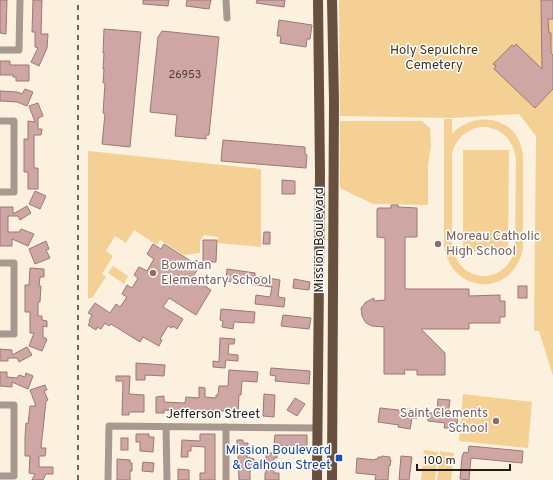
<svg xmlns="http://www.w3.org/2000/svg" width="553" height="480" font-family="Overpass,sans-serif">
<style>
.green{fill:#f4d094;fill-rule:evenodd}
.building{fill:#cea7a4;stroke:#9c7774}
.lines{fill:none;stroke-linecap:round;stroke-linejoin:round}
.street{stroke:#a79890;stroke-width:7}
.primary{stroke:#685041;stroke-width:10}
.rail{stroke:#706859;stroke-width:2;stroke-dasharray:5 5;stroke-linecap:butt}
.education-dot{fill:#8d6e63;stroke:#fff;stroke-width:1.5}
.transit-dot{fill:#1a4fb4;stroke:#fff;stroke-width:1.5}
.labels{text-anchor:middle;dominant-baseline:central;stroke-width:3;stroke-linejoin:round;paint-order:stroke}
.number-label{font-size:11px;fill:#4e3f35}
.park-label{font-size:13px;fill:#433315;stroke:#fff}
.education-label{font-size:13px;fill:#785e54;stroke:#fff;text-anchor:start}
.street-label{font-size:13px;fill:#231c10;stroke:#fff}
.transit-label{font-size:13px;fill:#164399;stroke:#fff;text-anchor:end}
</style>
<rect width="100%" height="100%" fill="#fcf1de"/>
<g class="green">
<polygon points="339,0 553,0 553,376 539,331 534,331 536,136 519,114 453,118 340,116"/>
<path d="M444 119H452V134C477 107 522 119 523 158V248C514 297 453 296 444 247ZM480 127H487L498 130 507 137 513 147 516 158 515 250C504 288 456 283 452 244V154C456 139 465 130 480 127Z"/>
<polygon points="340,121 422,121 430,128 431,145 428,165 428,205 373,204 340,188"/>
<polygon points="463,150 509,150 508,253 463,252"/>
<polygon points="88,151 261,169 261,247 218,243 218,237 204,235 200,241 200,253 184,255 160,240 157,245 134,230 126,243 115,236 106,251 113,256 102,274 106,277 92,298 88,298"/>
<polygon points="113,266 128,276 124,284 108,273"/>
<polygon points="463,394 532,402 528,448 459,441"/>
<polygon points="424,450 438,452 435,480 421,480"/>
<polygon points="440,451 454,453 451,480 437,480"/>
</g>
<g class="building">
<polygon points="0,0 7,0 6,34 0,33"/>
<polygon points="33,0 42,0 41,34 48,34 47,48 39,66 31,62 38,48 35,47 35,32 32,32"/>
<polygon points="143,0 169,0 168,6 143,4"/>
<polygon points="187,0 211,0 209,9 186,6"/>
<polygon points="257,0 285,0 284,7 256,3"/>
<polygon points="541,0 553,0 553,19 548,19 549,33 551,33 551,53 553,55 553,89 535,108 494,69 496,66 493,64 512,45 514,47 516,44 542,69"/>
<polygon points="279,20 312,25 310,39 307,39 306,47 280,43 281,36 277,36"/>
<polygon points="104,29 141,32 130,147 102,144 105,114 103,113 105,83 103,83 104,69 103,69 104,53 103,53"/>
<polygon points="162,31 219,37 209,135 206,135 206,139 175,136 177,115 150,112 158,37"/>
<polygon points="0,61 10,61 10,65 29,65 29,81 16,81 16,77 13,77 13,75 0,75"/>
<polygon points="25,89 33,92 27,106 17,102 0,101 0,91 17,92 22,94"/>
<polygon points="38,103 43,116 38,118 38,129 42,129 41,135 34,135 34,168 38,168 38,189 28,189 28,172 24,172 24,139 28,139 28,121 35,122 29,106"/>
<polygon points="223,140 305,147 305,154 307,155 306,168 221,161"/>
<polygon points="282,180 295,181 295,194 282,194"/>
<polygon points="35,191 46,196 40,209 29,204"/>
<polygon points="391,205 398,205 398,207 417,208 417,237 405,237 405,289 469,289 469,296 500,295 500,301 505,301 505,317 500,317 500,323 469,323 469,329 421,329 445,353 445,375 417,375 417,370 404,370 405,374 384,374 384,327 372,326 366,323 362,316 361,308 366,302 374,298 374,301 385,300 385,238 377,237 377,209 378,208 391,208"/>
<polygon points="27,206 31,213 20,220 18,216 8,216 8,232 19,232 21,229 34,234 28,246 12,239 12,246 0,246 0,207 13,207 13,214"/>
<polygon points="264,232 270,232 270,244 263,244"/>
<polygon points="203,240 217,240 216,262 203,262"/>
<polygon points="46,241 49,249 46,250 50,258 35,264 29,249"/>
<polygon points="153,244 161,249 164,244 194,263 196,260 201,264 192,278 211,290 196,315 169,298 163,307 183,319 177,329 173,326 172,328 168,326 160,339 162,340 159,346 143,337 140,342 111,324 109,326 105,323 101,329 97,327 96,330 88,325 90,322 89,321 92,315 88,313 95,303 110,313 116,304 120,307 127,297 122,294 127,285 132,288 138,278 134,275 139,267 147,271 154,259 147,254"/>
<polygon points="30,268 44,269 44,277 40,277 39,286 41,286 40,302 38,302 38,316 42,316 42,320 47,321 47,327 43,326 43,337 47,339 42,351 29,346 34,333 30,333 30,312 25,312 25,285 29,285"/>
<polygon points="227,269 255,273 255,276 280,280 278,297 285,298 284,307 255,304 256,295 270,297 272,287 226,281"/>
<polygon points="294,279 310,282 309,290 293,288"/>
<rect x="518" y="286" width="9" height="12"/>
<polygon points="221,309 255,312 254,323 234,322 233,329 222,327 223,321 220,320"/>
<polygon points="283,315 311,318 309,329 281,326"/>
<polygon points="220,338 235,339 234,344 229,344 228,354 238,355 238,361 226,360 225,368 213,367 213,361 219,362"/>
<polygon points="27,347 32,355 19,362 17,358 8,358 8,361 0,361 0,349 12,350 12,355"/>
<polygon points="136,363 165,365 164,376 145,375 145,380 136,380"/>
<polygon points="271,368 310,371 309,384 275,381 276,376 270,375"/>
<polygon points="229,370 258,372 257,382 242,381 241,395 239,395 238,412 208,410 208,414 164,410 164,413 156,413 156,397 164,396 164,402 185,403 186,397 199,398 199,387 205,388 205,397 216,398 216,395 218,395 219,386 228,386"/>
<polygon points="0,372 7,372 7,377 17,378 19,375 25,377 26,373 33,376 28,389 12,382 12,387 0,386"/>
<polygon points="116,376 130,376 129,394 144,395 144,412 129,412 129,415 122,415 123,381 116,381"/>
<polygon points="45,385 47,390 44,391 48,400 46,401 41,448 46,448 45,456 39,456 39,467 53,467 53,474 46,474 43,480 32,480 35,474 29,473 30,456 25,456 25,437 26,423 28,424 30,406 36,406 30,390"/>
<polygon points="264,394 275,395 274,417 263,416"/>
<polygon points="295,398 305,404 297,416 287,410"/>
<polygon points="438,399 450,400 448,414 458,416 457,424 451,424 450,428 444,428 445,423 428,421 428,413 437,413"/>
<polygon points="380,408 407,411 407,409 418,410 417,419 412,418 410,429 398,427 399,425 378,422"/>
<polygon points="136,434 149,434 149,437 154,437 153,452 140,451 140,442 136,442"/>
<polygon points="200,434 215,434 215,480 200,480 200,473 205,473 205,447 191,446 191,451 188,451 188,457 181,457 182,440 200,441"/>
<polygon points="275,435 307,435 307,446 274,446"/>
<rect x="121" y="438" width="7" height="12"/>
<polygon points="237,440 243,440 243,443 248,443 247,457 254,459 254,468 250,468 250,480 239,480 238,454 237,454"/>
<polygon points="469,446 523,451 522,463 471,458 469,480 460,479 462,457 464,452 468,453"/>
<polygon points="266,453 277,453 277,458 274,458 274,473 279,473 279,480 265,480 265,473 266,473"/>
<polygon points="382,456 390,457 390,460 391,460 390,466 389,465 388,480 375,480 376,475 356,473 357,458 375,460 375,459 378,459 378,457 382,457"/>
<polygon points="401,456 412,457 409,480 399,480"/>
<polygon points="117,459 130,460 130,463 132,463 132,471 130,471 130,480 117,480"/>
<polygon points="143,462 154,463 153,472 142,471"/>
<polygon points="178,469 189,470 189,480 178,480"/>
</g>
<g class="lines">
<g class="street">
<polyline points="226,0 227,18"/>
<polyline points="0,50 19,50 20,0"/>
<polyline points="0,121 14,121 14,192 0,192"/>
<polyline points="0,263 14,263 14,334 0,334"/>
<polyline points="0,405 14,405 14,476 0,476"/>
<polyline points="166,427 167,480"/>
<polyline points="226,427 226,480"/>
<polyline points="108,480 109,426 317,428"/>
</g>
<g class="primary">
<polyline points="317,480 320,173 318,0"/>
<polyline points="332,480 334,101 332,0"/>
</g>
<polyline class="rail" points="78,480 78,0"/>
</g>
<g class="education-dot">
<circle cx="438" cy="244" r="4"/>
<circle cx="153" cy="273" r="4"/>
<circle cx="496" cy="421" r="4"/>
</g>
<rect class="transit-dot" x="335" y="454" width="8" height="8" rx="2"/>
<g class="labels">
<g class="number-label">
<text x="185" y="75">26953</text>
</g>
<g class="park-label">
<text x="434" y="51">Holy Sepulchre<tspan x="434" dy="15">Cemetery</tspan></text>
</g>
<g class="education-label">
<text x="446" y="237">Moreau Catholic<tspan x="446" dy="15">High School</tspan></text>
<text x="161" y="266">Bowman<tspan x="161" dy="15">Elementary School</tspan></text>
<text x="488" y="414" text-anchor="end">Saint Clements<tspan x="488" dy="15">School</tspan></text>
</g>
<g class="street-label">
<text transform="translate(320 240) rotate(-90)">Mission Boulevard</text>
<text x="213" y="415">Jefferson Street</text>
</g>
<g class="transit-label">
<text x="331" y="451">Mission Boulevard<tspan x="331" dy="15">&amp; Calhoun Street</tspan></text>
</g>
</g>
<path d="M417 464v6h93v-6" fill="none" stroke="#231c10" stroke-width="2"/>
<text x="423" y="464" font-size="12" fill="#231c10" stroke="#ffffff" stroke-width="3" paint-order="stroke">100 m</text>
</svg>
